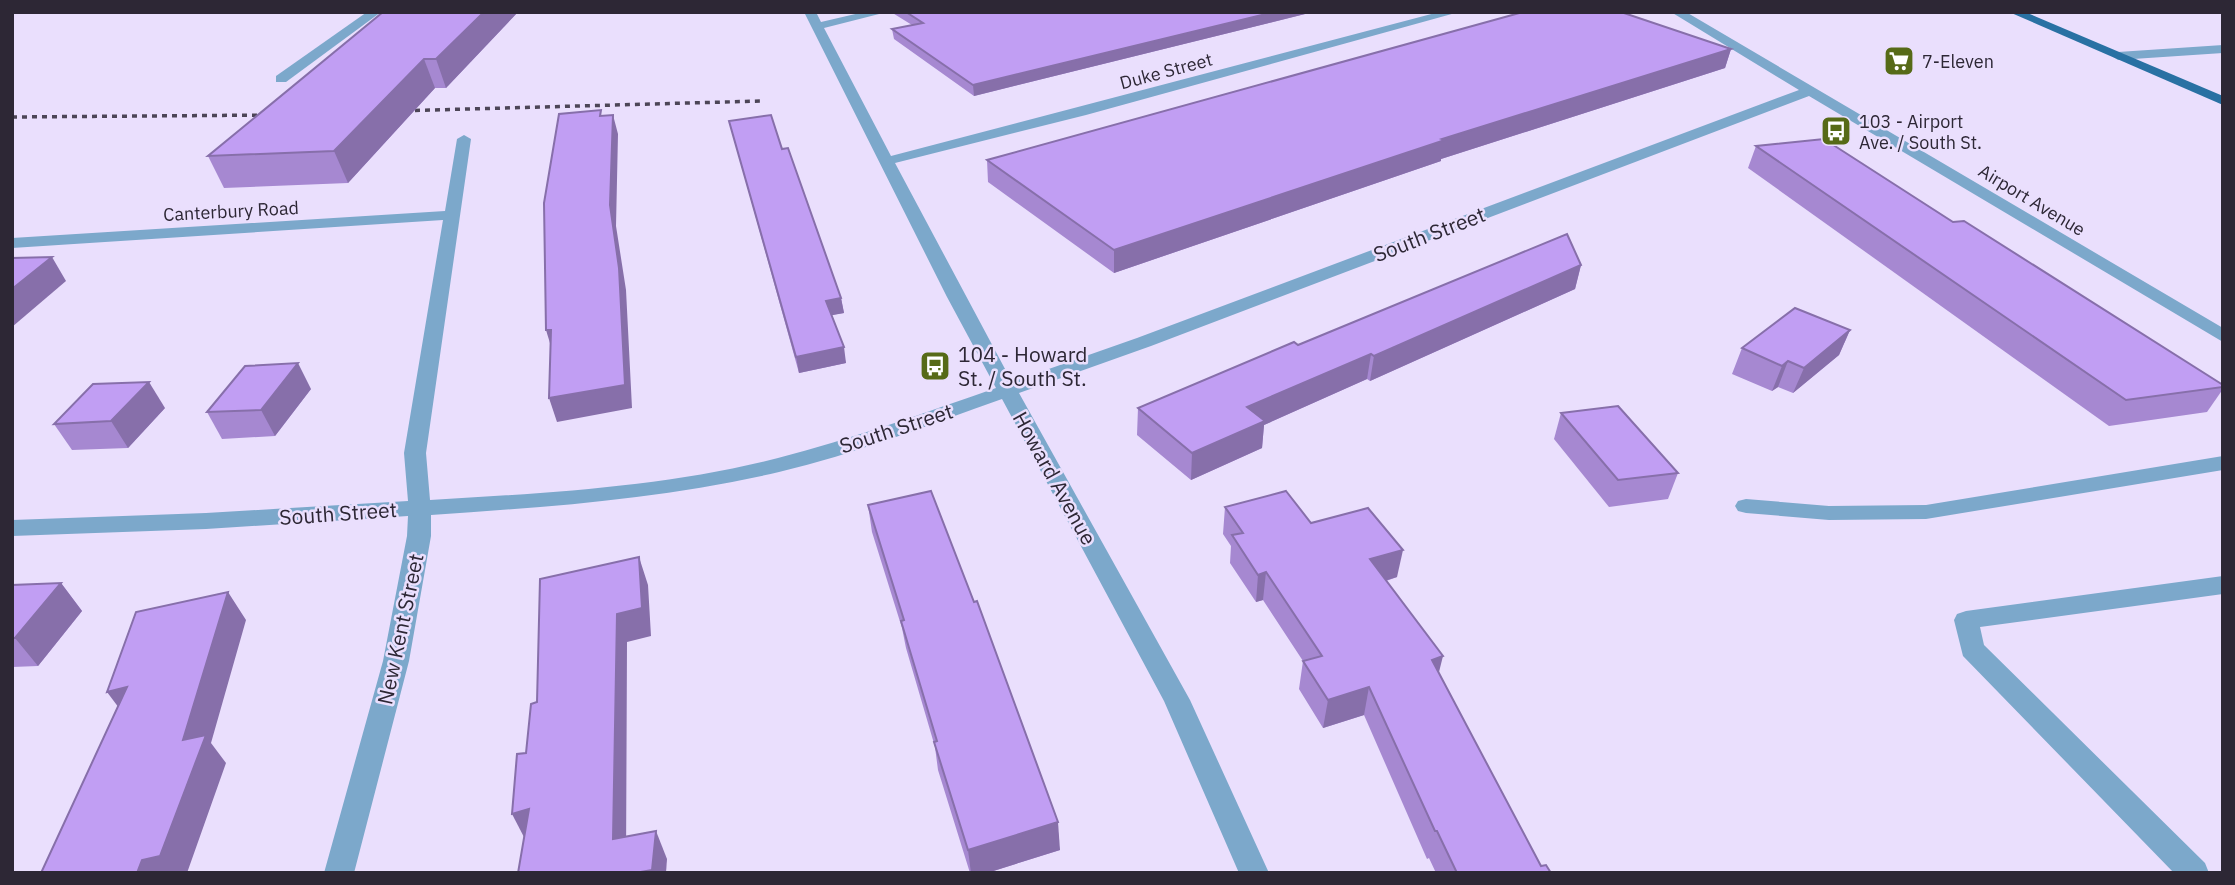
<svg xmlns="http://www.w3.org/2000/svg" width="2235" height="885" font-family="'IBM Plex Sans',sans-serif">
<style>
.lines{fill:none;stroke-linecap:round;stroke-linejoin:round}
.minor{fill:#7ca8cb;fill-rule:evenodd}
.major{fill:#2971a3;fill-rule:evenodd}
.rail{stroke:#4c4556;stroke-width:3.5;stroke-dasharray:5 5;stroke-linecap:butt}
.wall{fill:#a688d1}
.shaded-wall{fill:#876faa}
.building{fill:#c19ef3;stroke:#876faa;stroke-width:2}
.labels{text-anchor:middle;dominant-baseline:central;stroke-width:5;stroke-linejoin:round;paint-order:stroke}
.far-poi-label{font-size:18px;fill:#2d2735;stroke:#eadffd;text-anchor:start}
.far-street-label{font-size:18px;fill:#2d2735;stroke:#eadffd}
.street-label{font-size:21px;fill:#2d2735;stroke:#eadffd}
.poi-label{font-size:21px;fill:#2d2735;stroke:#eadffd;text-anchor:start}
</style>
<rect width="100%" height="100%" fill="#eadffd"/>
<g class="lines">
<g class="minor">
<polygon points="367,12 381,12 286,82 276,82 276,76"/>
<path d="M804 12H816L821 22 864 12H887L824 28 891 156 1439 12H1459L1086 115 895 163 1012 382 1137 338 1799 90 1671 12H1686L2223 328V342L1809 96 1151 346 1019 393 1190 700 1269 873H1239L1164 701 1002 399C929 425 855 454 779 472 664 499 548 507 431 515V536L409 661 354 873H324L383 661 407 536 408 516 206 529 12 536V520L206 513 408 501 404 453 443 220 12 248V238L445 211 457 139 464 135 471 139 426 453 430 500C547 493 665 487 778 458 852 439 924 413 996 388L947 297Z"/>
<polygon points="2223,45 2223,53 2118,60 2112,56 2118,52"/>
<polygon points="2223,456 2223,470 1926,519 1829,520 1746,513 1738,511 1735,506 1738,501 1746,499 1829,506 1926,505"/>
<polygon points="2223,576 2223,594 1980,627 1984,645 2205,863 2209,873 2174,873 1963,656 1954,620 1957,614 1966,611"/>
</g>
<polygon class="major" points="2009,12 2025,12 2223,96 2223,105"/>
<g class="rail">
<polyline points="395,111 762,101"/>
<polyline points="12,117 276,115"/>
</g>
</g>
<g class="wall">
<polygon points="383,12 518,12 446,88 435,88 348,183 224,188 208,156"/>
<polygon points="891,12 1313,12 974,96 894,39 892,29 912,25"/>
<polygon points="1731,49 1725,68 1441,159 1441,161 1114,273 988,182 987,160"/>
<polygon points="729,121 782,149 841,298 844,313 831,315 846,363 799,373"/>
<polygon points="1756,146 1953,222 2223,385 2223,389 2207,412 2109,426 1748,168"/>
<polygon points="1581,265 1575,289 1370,381 1367,379 1264,425 1262,448 1191,480 1137,435 1138,408 1298,345"/>
<polygon points="1850,330 1839,355 1793,393 1778,387 1772,391 1732,374 1742,348"/>
<polygon points="311,389 275,436 222,439 207,412"/>
<polygon points="165,408 128,448 72,450 54,424"/>
<polygon points="1561,413 1678,473 1668,499 1609,507 1554,439"/>
<polygon points="868,505 1060,850 987,873 970,873 938,770 935,747 906,648 902,628 872,532"/>
<polygon points="1225,507 1311,523 1397,577 1386,581 1439,673 1541,866 1551,873 1436,873 1429,858 1427,859 1364,715 1323,728 1299,689 1303,661 1263,600 1256,602 1230,563 1231,546 1223,534"/>
<polygon points="61,583 82,611 38,666 12,667 12,585"/>
</g>
<g class="shaded-wall">
<polygon points="484,12 518,12 446,88 436,59"/>
<polygon points="1274,12 1313,12 974,96 973,85"/>
<polygon points="1731,49 1725,68 1441,159 1441,161 1114,273 1114,250 1442,139"/>
<polygon points="424,59 435,88 348,183 334,151"/>
<polygon points="613,115 618,134 616,226 626,290 632,408 557,422 549,398 610,205"/>
<polygon points="52,257 66,281 12,327 12,289"/>
<polygon points="1581,265 1575,289 1370,381 1374,356"/>
<polygon points="841,298 844,313 828,316 826,301"/>
<polygon points="546,330 551,330 553,353"/>
<polygon points="1850,330 1839,355 1793,393 1804,368"/>
<polygon points="844,347 846,363 799,373 796,357"/>
<polygon points="1371,354 1367,379 1264,425 1262,448 1191,480 1192,453 1247,407"/>
<polygon points="1788,361 1778,387 1772,391 1782,366"/>
<polygon points="298,363 311,389 275,436 261,410"/>
<polygon points="149,382 165,408 128,448 111,421"/>
<polygon points="1403,550 1397,577 1365,587 1370,559"/>
<polygon points="639,557 648,585 651,636 627,642 626,866 613,839 617,614"/>
<polygon points="1266,572 1263,600 1256,602 1258,575"/>
<polygon points="61,583 82,611 38,666 15,638"/>
<polygon points="228,592 246,620 211,743 226,763 187,873 137,873 183,740"/>
<polygon points="1443,656 1436,684 1432,660"/>
<polygon points="127,687 128,720 107,692"/>
<polygon points="1369,687 1364,715 1323,728 1328,700"/>
<polygon points="529,809 526,841 512,814"/>
<polygon points="1058,822 1060,850 987,873 971,873 968,850"/>
<polygon points="656,831 667,859 666,873 635,873"/>
</g>
<g class="building">
<polygon points="383,12 484,12 436,59 424,59 334,151 208,156"/>
<polygon points="906,12 1274,12 973,85 892,29 923,23"/>
<polygon points="1523,12 1621,12 1731,49 1442,139 1445,140 1114,250 987,160"/>
<polygon points="601,110 600,116 613,115 610,205 619,268 625,385 549,398 551,330 546,330 544,203 559,114"/>
<polygon points="771,115 782,149 788,148 841,298 826,301 844,347 796,357 729,121"/>
<polygon points="1824,139 1953,222 1964,221 2223,385 2223,387 2126,400 1756,146"/>
<polygon points="1567,234 1581,265 1374,356 1371,354 1247,407 1265,421 1192,453 1138,408 1294,342 1298,345"/>
<polygon points="52,257 12,289 12,258"/>
<polygon points="1795,308 1850,330 1804,368 1788,361 1782,366 1742,348"/>
<polygon points="298,363 261,410 207,412 245,366"/>
<polygon points="149,382 111,421 54,424 93,384"/>
<polygon points="1618,406 1678,473 1618,480 1561,413"/>
<polygon points="931,491 974,602 977,601 1058,822 968,850 934,742 937,741 901,621 904,620 868,505"/>
<polygon points="1286,491 1311,523 1368,508 1403,550 1370,559 1443,656 1432,660 1541,866 1546,865 1551,873 1457,873 1437,831 1435,831 1369,687 1328,700 1303,661 1322,656 1266,572 1258,575 1232,535 1243,533 1225,507"/>
<polygon points="639,557 642,608 617,614 613,839 656,831 652,870 635,873 518,873 529,809 512,814 517,754 526,753 531,704 537,702 540,579"/>
<polygon points="61,583 15,638 12,638 12,585"/>
<polygon points="228,592 183,740 206,735 160,856 142,860 137,873 41,873 127,687 107,692 136,612"/>
</g>
<defs>
<g id="supermarket-square" transform="scale(1.575)"><rect x="-9" y="-9" width="18" height="18" rx="4" fill="#566a17" stroke="#eadffd"/><path d="M-6-5.5h2.5l.6 2H6L4.5 2H-2.5L-4.4-4H-6ZM-1.5 3.2a1.3 1.3 0 1 0 .1 0ZM3 3.2a1.3 1.3 0 1 0 .1 0Z" fill="#fff"/></g>
<g id="bus-square" transform="scale(1.575)"><rect x="-9" y="-9" width="18" height="18" rx="4" fill="#566a17" stroke="#eadffd"/><path d="M-5-6H5V4H4V6H2V4H-2V6H-4V4H-5ZM-3.5-4V0h7V-4ZM-3.5 1.2v1.5H-2V1.2ZM2 1.2v1.5H3.5V1.2Z" fill="#fff"/></g>
</defs>
<g fill-rule="evenodd">
<use href="#supermarket-square" x="1899" y="61"/>
<use href="#bus-square" x="1836" y="131"/>
<use href="#bus-square" x="935" y="366"/>
</g>
<g class="labels">
<g class="far-poi-label">
<text x="1922" y="61">7-Eleven</text>
<text x="1859" y="121">103 - Airport<tspan x="1859" dy="21">Ave. / South St.</tspan></text>
</g>
<g class="far-street-label">
<text transform="translate(1166 71) rotate(-15)">Duke Street</text>
<text transform="translate(2032 200) rotate(31)">Airport Avenue</text>
<text transform="translate(231 211) rotate(-3)">Canterbury Road</text>
</g>
<g class="street-label">
<text transform="translate(1429 234) rotate(-21)">South Street</text>
<text transform="translate(896 428) rotate(-18)">South Street</text>
<text transform="translate(1055 478) rotate(61)">Howard Avenue</text>
<text transform="translate(338 513) rotate(-4)">South Street</text>
<text transform="translate(400 629) rotate(-78)">New Kent Street</text>
</g>
<g class="poi-label">
<text x="958" y="354">104 - Howard<tspan x="958" dy="24">St. / South St.</tspan></text>
</g>
</g>
<rect width="2235" height="885" fill="none" stroke="#2d2735" stroke-width="28"/>
</svg>
